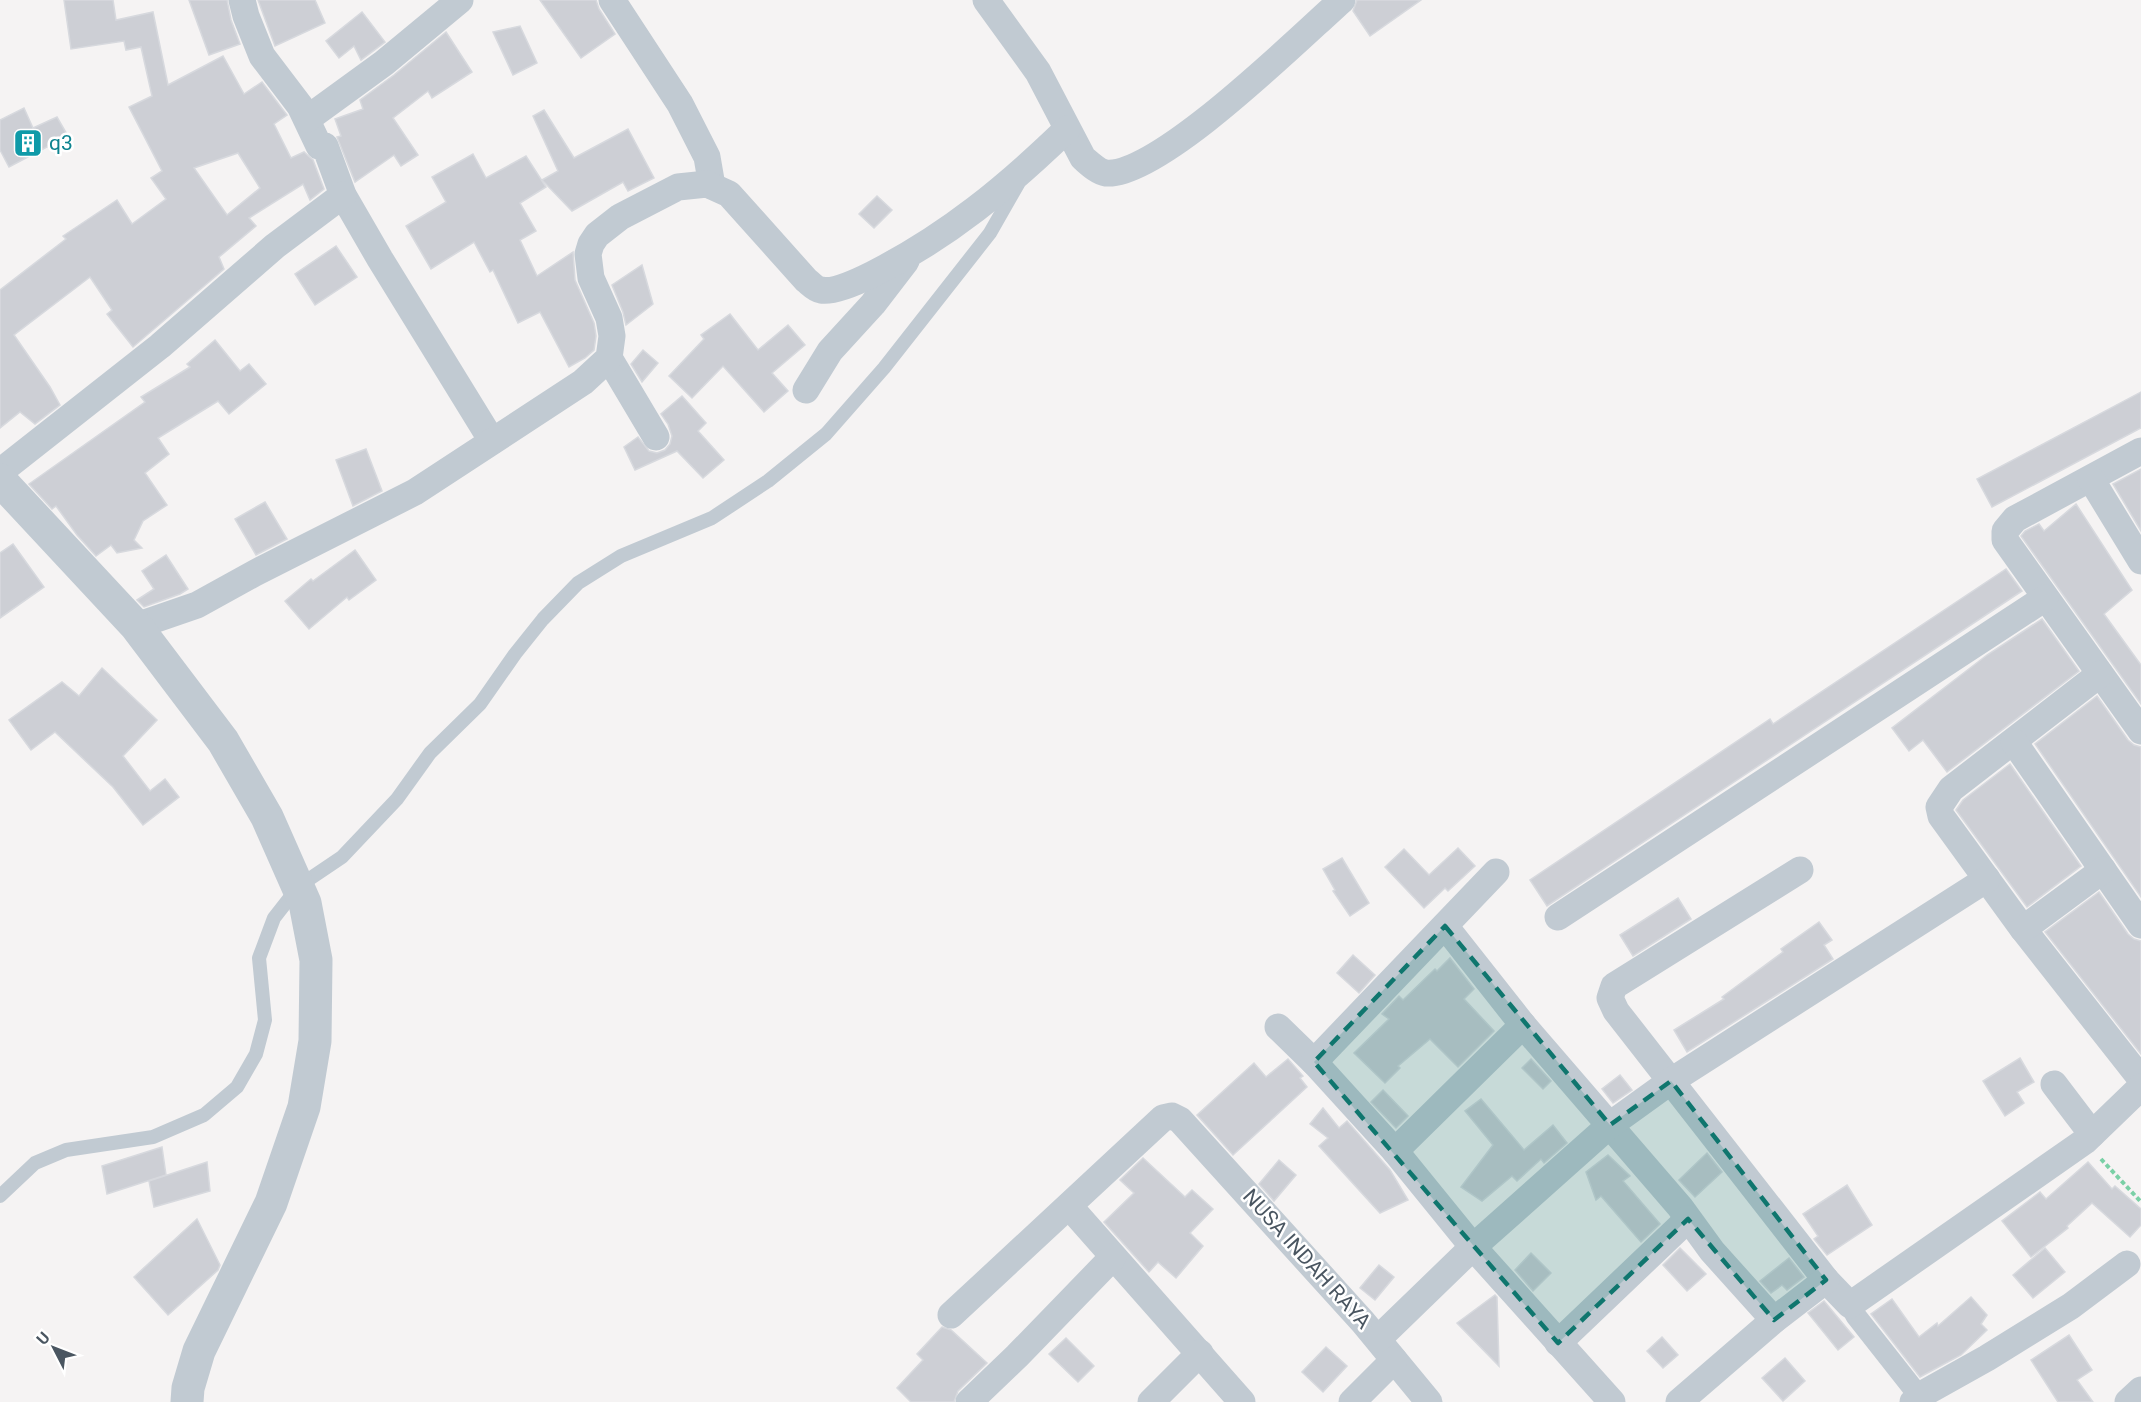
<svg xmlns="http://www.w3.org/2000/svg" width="2141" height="1402" font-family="Roboto,sans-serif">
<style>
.building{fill:#cdcfd5;stroke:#d7d9de;stroke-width:1.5;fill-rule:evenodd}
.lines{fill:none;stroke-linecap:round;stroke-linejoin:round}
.path{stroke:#7ad0a6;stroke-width:4;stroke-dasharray:4.5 3;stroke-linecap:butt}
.service{stroke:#c1cad2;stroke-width:14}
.pedestrian{stroke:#c1cad2;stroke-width:21}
.minor{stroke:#c1cad2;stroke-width:27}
.tertiary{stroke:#c1cad2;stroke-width:33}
.marked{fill:#0f766e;fill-opacity:0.2;stroke:#0f766e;stroke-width:4.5;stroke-dasharray:12 8;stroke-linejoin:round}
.labels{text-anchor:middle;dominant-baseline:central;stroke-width:5;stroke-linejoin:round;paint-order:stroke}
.culture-label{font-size:21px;fill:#0d838f;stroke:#fff;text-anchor:start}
.street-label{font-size:21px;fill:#4a5661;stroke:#fff}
</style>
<rect width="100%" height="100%" fill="#f5f3f3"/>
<g class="building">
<path d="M64 0H113L116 20 153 12 168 85 223 56 244 94 262 82 287 115 274 124 291 158 304 152 313 160 324 189 310 200 303 184 249 218 256 226 219 257 224 269 133 347 107 314 112 310 90 277 14 335 50 387 60 405 35 424 20 412 0 428V290L66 239 63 236 117 200 132 224 166 199 151 178 162 171 129 107 152 96 141 47 126 50 124 41 71 49ZM238 153 260 188 227 215 194 168Z"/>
<polygon points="189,0 227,0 231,20 240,44 209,55"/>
<polygon points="258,0 315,0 325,23 275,46"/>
<polygon points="540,0 596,0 599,9 615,34 581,58"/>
<polygon points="1357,0 1421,0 1370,36 1353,11"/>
<polygon points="362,12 385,42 361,60 354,46 339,58 326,41"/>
<polygon points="520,26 537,63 513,75 493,32"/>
<polygon points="446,32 472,72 432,98 428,91 393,118 418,155 401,166 394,155 355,182 337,137 341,136 335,119 363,109 360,100 394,75"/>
<polygon points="24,108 33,128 57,117 68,136 9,167 0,150 0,120"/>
<polygon points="544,110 574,158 628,129 654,178 628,191 623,182 572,211 542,180 558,171 533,116"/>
<polygon points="473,154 486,178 526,156 546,187 520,203 536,231 520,240 537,276 573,252 575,280 594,323 596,336 594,350 585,358 569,367 540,312 518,323 493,270 490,272 474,242 431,269 406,226 446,202 432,177"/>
<polygon points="877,196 892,210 874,228 859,214"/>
<polygon points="336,246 357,277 315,305 295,274"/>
<polygon points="642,265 653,304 626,325 623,312 612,285"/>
<polygon points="730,314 758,350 788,325 805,345 772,373 788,391 764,412 723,366 692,398 669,376 704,339 701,335"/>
<polygon points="215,340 240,371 249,364 266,384 229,414 218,401 158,438 169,454 145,473 167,505 143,521 134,540 142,548 117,553 111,545 96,556 77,535 56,506 52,509 29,484 145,402 141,397 190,367 187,364"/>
<polygon points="643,350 658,363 642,382 631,364"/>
<polygon points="2141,392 2141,428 1992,507 1977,479"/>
<polygon points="682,396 706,423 698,431 724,460 703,478 677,451 635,470 624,447 638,437 649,451 657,453 665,450 670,444 672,436 668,424 661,414"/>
<polygon points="366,449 382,491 353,506 336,460"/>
<polygon points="2141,469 2141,531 2113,484"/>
<polygon points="265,502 287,539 256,555 235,519"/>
<polygon points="2076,504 2132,590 2104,614 2141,665 2141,704 2021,536 2025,531 2039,524 2044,531"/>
<polygon points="13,544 44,587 0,618 0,553"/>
<polygon points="355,550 376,580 349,600 347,597 309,629 285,601 311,579 313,581"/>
<polygon points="166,555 188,589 180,594 144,607 137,600 154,589 142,571"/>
<polygon points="2006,569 2022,591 1547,906 1530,880 1770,719 1773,724"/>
<polygon points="2042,619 2079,671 1947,772 1923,740 1909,751 1892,728 1987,655"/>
<polygon points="102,668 157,720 123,756 150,791 165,779 179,797 143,825 113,787 55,732 31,750 9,720 62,682 79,696"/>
<polygon points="2097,696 2128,740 2134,745 2141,747 2141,897 2035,744"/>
<polygon points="2010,764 2081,866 2027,907 1956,810 1963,800"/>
<polygon points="1458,848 1475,866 1448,891 1445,888 1424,908 1385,867 1404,849 1429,875"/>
<polygon points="1342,858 1369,903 1350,916 1333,891 1335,890 1323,869"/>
<polygon points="2099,892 2128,934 2134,939 2141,941 2141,1054 2045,932"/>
<polygon points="1678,898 1691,919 1633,956 1620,935"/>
<polygon points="1819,922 1832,940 1824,945 1833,959 1687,1052 1674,1030 1724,999 1722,997 1783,952 1781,949"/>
<polygon points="1353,955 1375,975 1359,993 1337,973"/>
<polygon points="1450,958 1474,989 1464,999 1494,1031 1458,1067 1430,1039 1398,1066 1400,1068 1385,1083 1354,1053 1389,1019 1382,1014 1399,996 1403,1000 1435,969 1437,971"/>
<polygon points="2020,1058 2034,1082 2017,1092 2024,1103 2005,1116 1983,1081"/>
<polygon points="1288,1059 1303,1076 1300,1078 1307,1087 1233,1155 1197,1115 1254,1063 1266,1077"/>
<polygon points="1531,1059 1551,1081 1543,1089 1522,1068"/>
<polygon points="1620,1075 1632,1090 1613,1103 1602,1089"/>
<polygon points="1383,1090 1408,1116 1396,1128 1371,1102"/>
<polygon points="1481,1099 1524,1150 1553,1125 1567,1143 1544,1163 1541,1159 1517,1181 1512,1176 1482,1201 1461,1187 1493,1145 1465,1111"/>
<polygon points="1323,1108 1339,1128 1347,1121 1390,1170 1408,1200 1380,1213 1319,1146 1328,1138 1310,1124"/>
<polygon points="162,1147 166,1175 107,1194 102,1166"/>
<polygon points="1707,1153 1722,1172 1695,1197 1679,1180"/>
<polygon points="1608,1155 1630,1176 1623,1181 1660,1224 1641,1242 1601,1196 1596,1200 1586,1172"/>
<polygon points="1143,1158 1185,1197 1192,1190 1213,1209 1190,1233 1203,1246 1176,1278 1158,1262 1149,1272 1104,1222 1134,1193 1120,1180"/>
<polygon points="1279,1160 1296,1175 1274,1201 1259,1184"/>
<polygon points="207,1162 210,1191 154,1207 149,1181"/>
<polygon points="2088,1162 2112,1189 2115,1186 2141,1209 2141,1225 2130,1237 2092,1203 2067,1226 2068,1228 2031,1257 2002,1221 2040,1192 2046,1199"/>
<polygon points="1847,1185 1872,1225 1827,1255 1814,1239 1818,1236 1803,1214"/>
<polygon points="197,1219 220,1265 218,1270 168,1315 134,1277"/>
<polygon points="1680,1248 1706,1274 1687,1291 1663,1265"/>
<polygon points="2045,1248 2065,1272 2033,1298 2013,1275"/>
<polygon points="1531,1253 1551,1273 1533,1291 1515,1270"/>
<polygon points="1789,1258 1804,1277 1787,1290 1782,1285 1771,1293 1760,1281"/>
<polygon points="1379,1265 1394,1277 1375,1300 1360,1288"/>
<polygon points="1495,1295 1497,1297 1499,1366 1457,1323"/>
<polygon points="1971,1297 1987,1315 1981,1324 1987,1330 1961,1355 1920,1377 1871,1314 1892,1299 1919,1337 1937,1323 1938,1326"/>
<polygon points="1824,1301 1854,1337 1838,1350 1808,1313"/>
<polygon points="942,1327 951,1330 987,1363 958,1391 954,1402 911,1402 897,1388 923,1360 917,1354"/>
<polygon points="2069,1335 2092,1370 2077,1380 2093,1402 2058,1402 2031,1360"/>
<polygon points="1662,1337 1678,1355 1663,1368 1647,1351"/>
<polygon points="1066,1338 1094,1366 1078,1382 1049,1354"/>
<polygon points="1326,1347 1347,1366 1323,1392 1302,1372"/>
<polygon points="1785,1358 1805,1381 1783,1401 1762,1378"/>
</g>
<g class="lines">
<polyline class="path" points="2101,1159 2141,1202"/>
<polyline class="service" points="0,1196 35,1163 66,1150 153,1137 204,1115 237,1087 256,1054 265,1020 259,958 274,918 299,886 342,857 397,799 430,753 480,704 515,654 543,619 578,583 621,556 712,518 768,481 826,434 884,368 990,233 1018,184"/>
<polyline class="pedestrian" points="1850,1305 1856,1316 1919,1396"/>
<g class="minor">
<polyline points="242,0 246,16 262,56 300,106 319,146 325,146 343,195 380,259 492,441"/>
<polyline points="612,0 680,104 707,157 712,186"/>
<path d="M986 0 1038 72 1083 158C1089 163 1098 172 1106 173 1158 178 1300 37 1342 0"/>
<polyline points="307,119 384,63 460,0"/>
<polyline points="609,358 656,437"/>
<polyline points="806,390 830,351 873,304 906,261"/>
<polyline points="2141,451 2015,519 2005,531 2005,540 2141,731"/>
<polyline points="0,472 160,346 275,246 343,195"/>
<polyline points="2091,479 2141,561"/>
<path d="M136 626 197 605 255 573 415 492 583 382 609 358 612 336 609 318 591 278 588 254 591 244 597 235 620 217 678 187 707 184 729 194 806 280C810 283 815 289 821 290 834 293 861 280 873 274 948 236 1007 187 1067 129"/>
<polyline points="2100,674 1951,789 1939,807 1941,816 2023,929 2141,1079"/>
<polyline points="2014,742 2141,925"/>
<polyline points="1800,870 1614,986 1610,998 1616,1011 1826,1280 1850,1305 2085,1141 2141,1087"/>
<polyline points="1558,917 2045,598"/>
<polyline points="1445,926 1523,1025 1680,1207 1712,1251 1774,1320"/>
<polyline points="2023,929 2103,870"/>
<polyline points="1278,1027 1314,1062 1395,1151 1473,1247 1612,1402"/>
<polyline points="1314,1062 1496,872"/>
<polyline points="2054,1084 2092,1134"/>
<polyline points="1395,1151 1523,1025"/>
<polyline points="1069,1206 1242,1402"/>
<polyline points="951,1315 1163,1118 1172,1116 1180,1120 1363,1322 1429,1402"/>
<polyline points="1378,1339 1473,1247 1610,1125 1671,1081 1987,879"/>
<polyline points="1558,1343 1688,1219"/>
<polyline points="969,1402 1017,1356 1113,1257"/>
<polyline points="1151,1402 1200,1353"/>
<polyline points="1352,1402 1394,1360"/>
<polyline points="1679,1402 1774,1320 1826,1280"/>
<polyline points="1913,1402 1919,1396 1987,1358 2071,1306 2127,1264"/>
<polyline points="2128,1402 2141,1390"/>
</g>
<polyline class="tertiary" points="0,480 136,626 223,741 267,817 305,903 316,960 315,1041 304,1107 271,1203 199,1351 188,1388 187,1402"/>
</g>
<path class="marked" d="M1445 926 1610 1125 1671 1081 1826 1280 1774 1320 1688 1219 1558 1343 1314 1062Z"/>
<defs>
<g id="building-square" transform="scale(1.5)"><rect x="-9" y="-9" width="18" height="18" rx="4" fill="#0f9aa8" stroke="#fff"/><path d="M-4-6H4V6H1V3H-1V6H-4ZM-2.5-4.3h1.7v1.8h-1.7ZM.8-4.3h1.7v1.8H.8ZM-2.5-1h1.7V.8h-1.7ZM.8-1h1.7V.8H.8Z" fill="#fff"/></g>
</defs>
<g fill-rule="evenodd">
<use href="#building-square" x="28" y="143"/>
</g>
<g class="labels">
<g class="culture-label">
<text x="49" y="143">q3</text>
</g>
<g class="street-label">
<text transform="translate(1307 1259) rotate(48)">NUSA INDAH RAYA</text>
</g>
</g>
<g transform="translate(54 1348) rotate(312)" stroke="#ffffff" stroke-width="4.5" paint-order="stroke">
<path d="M0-4.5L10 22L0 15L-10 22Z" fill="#4a5661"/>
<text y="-9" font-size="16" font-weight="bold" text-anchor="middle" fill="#4a5661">U</text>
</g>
</svg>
